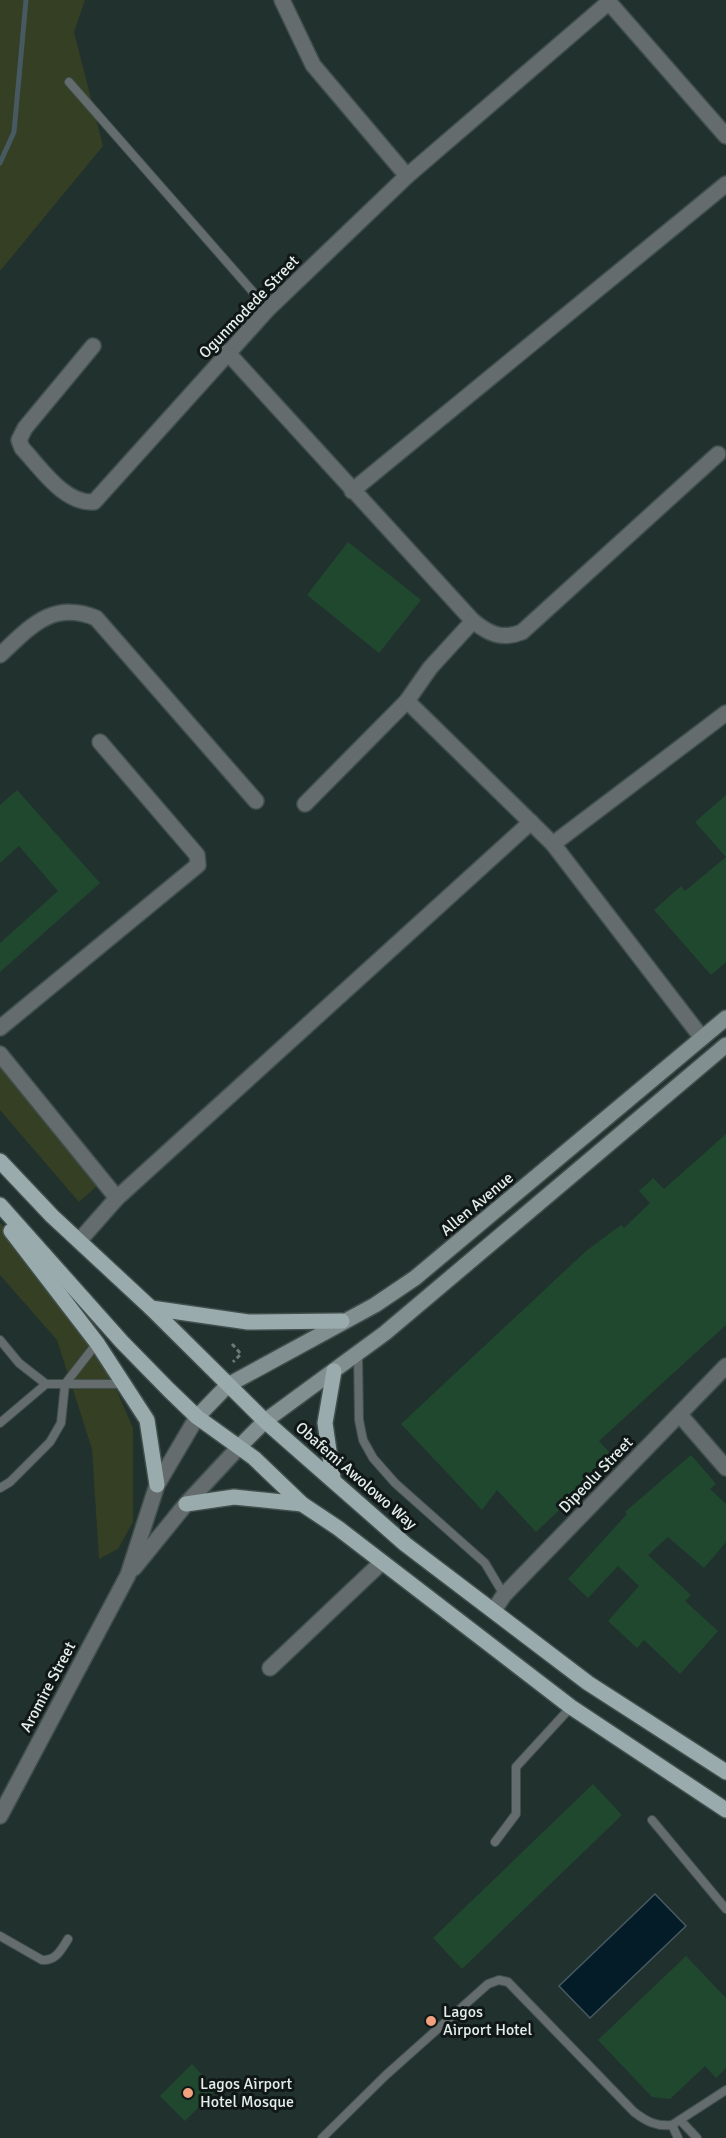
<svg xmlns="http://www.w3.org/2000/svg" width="726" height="2138" font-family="Signika,sans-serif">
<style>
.green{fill:#343f23}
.water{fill:#041b28;stroke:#475a62;stroke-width:1.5}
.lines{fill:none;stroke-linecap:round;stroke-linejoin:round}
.stream{stroke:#475a62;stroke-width:5}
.building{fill:#20482e}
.service-casing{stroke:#404f4c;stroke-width:10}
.minor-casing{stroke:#404f4c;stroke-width:18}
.tertiary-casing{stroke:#404f4c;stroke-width:18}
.secondary-casing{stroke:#404f4c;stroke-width:18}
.primary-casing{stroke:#404f4c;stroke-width:18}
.path{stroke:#6c7a77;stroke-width:3;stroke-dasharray:4.5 3;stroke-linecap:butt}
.service{stroke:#646c6d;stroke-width:8}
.minor{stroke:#646c6d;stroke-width:15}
.tertiary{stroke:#646c6d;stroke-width:15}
.secondary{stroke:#828f91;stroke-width:15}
.primary{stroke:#9aabad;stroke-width:15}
.poi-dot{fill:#f1a17d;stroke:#101716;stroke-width:2}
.labels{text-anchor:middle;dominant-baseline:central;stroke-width:6;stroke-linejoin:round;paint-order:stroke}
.street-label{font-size:16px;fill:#e3edea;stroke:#101716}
.poi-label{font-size:16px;fill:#e3edea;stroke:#101716;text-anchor:start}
</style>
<rect width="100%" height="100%" fill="#21312e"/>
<g class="green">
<polygon points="0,0 85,0 74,32 103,146 0,271"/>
<polygon points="0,1062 97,1186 79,1202 0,1110"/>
<polygon points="0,1223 37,1252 92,1334 133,1428 133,1522 118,1549 99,1559 92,1449 57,1340 0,1275"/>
</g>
<polygon class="water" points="655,1894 686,1926 590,2018 559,1986"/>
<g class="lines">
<polyline class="stream" points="0,163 14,132 26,0"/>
</g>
<g class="building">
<polygon points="348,542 421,600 379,653 307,595"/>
<polygon points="17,790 100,883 0,972 0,943 58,891 19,846 0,863 0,805"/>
<polygon points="726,795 726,962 711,975 654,910 681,886 685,891 726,857 695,822"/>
<polygon points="726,1134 726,1325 599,1441 618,1462 589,1489 586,1485 536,1532 497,1490 482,1510 401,1424 586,1251 621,1225 624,1228 650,1203 639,1191 653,1178 664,1189"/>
<polygon points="691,1455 716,1484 710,1489 726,1504 726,1542 704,1568 668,1537 648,1555 691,1595 685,1601 718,1631 680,1674 644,1640 637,1648 608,1621 639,1586 618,1566 588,1598 568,1579 627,1514 625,1512"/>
<polygon points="593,1784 622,1815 462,1969 433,1938"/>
<polygon points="686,1956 726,1998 726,2068 716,2078 705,2066 670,2099 652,2097 598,2040"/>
<polygon points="192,2064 216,2090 185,2121 160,2096"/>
</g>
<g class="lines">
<g class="service-casing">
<g id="service">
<polyline points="69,82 268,309"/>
<polyline points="0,1340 19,1363 46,1384 124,1384"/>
<polyline points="358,1354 359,1420 363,1440 373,1458 395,1483 485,1563 504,1595"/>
<polyline points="0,1423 46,1384"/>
<polyline points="0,1488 10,1482 50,1442 61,1423 65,1384 97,1343"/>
<polyline points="652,1820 726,1909"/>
<polyline points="495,1842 516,1814 516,1767 571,1707"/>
<path d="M0 1936 42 1960C56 1961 61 1950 68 1939"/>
<polyline points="681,2121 697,2138"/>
<polyline points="672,2125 678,2138"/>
<path d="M322 2138 386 2075 488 1984 499 1980 508 1982 634 2112C646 2121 656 2127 672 2125L726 2090"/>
</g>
</g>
<g class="minor-casing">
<g id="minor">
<polyline points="282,0 313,65 407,176"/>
<polyline points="607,0 726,136"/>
<path d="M93 346 25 428 19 440 22 448C41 468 64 504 94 502L268 309 407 176 609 2"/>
<polyline points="227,352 473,621 430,668 407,701 305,804"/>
<polyline points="352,491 726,184"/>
<path d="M473 621C489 634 502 640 522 632L718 454"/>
<path d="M0 655C30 627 52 600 96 618L256 801"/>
<polyline points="407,701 553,844 702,1038"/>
<polyline points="553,844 726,713"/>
<polyline points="0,1028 198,865 197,855 100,742"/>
<polyline points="0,1054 117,1198"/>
<polyline points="79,1241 117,1198 531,822"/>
<polyline points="680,1415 726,1468"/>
<polyline points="494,1610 504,1595 726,1366"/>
<polyline points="270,1668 381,1563"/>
</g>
</g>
<g class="tertiary-casing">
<g id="tertiary">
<polyline points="134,1568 186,1504 239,1447"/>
<polyline points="0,1816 128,1575 157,1485 197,1417"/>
</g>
</g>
<g class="secondary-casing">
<g id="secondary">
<polyline points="197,1417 228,1385 375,1305 415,1278 726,1018"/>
<polyline points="239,1447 265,1421 385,1333 726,1045"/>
</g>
</g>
<g class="primary-casing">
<g id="primary">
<polyline points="0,1161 52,1216 151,1308 265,1421 405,1544 588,1683 726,1772"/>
<polyline points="0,1205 122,1342 169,1390 197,1417 254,1458 302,1504 338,1528 571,1707 726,1810"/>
<polyline points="11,1231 97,1343 147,1420 157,1485"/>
<polyline points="151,1308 248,1322 342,1321"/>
<polyline points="333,1478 325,1423 334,1371"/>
<polyline points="186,1504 234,1497 302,1504"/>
</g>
</g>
<polyline class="path" points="232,1344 241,1354 233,1362"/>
<use href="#service" class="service"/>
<use href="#minor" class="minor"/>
<use href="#tertiary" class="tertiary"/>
<use href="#secondary" class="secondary"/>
<use href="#primary" class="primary"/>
</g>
<g class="poi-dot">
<circle cx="431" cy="2021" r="6"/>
<circle cx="188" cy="2093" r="6"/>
</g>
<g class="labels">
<g class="street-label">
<text transform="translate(249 307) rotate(-46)">Ogunmodede Street</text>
<text transform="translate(477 1204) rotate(-40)">Allen Avenue</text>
<text transform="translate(596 1475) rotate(-46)">Dipeolu Street</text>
<text transform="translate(356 1476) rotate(41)">Obafemi Awolowo Way</text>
<text transform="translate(48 1687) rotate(-62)">Aromire Street</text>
</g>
<g class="poi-label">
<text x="443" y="2012">Lagos<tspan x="443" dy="18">Airport Hotel</tspan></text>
<text x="200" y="2084">Lagos Airport<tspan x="200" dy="18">Hotel Mosque</tspan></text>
</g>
</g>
</svg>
